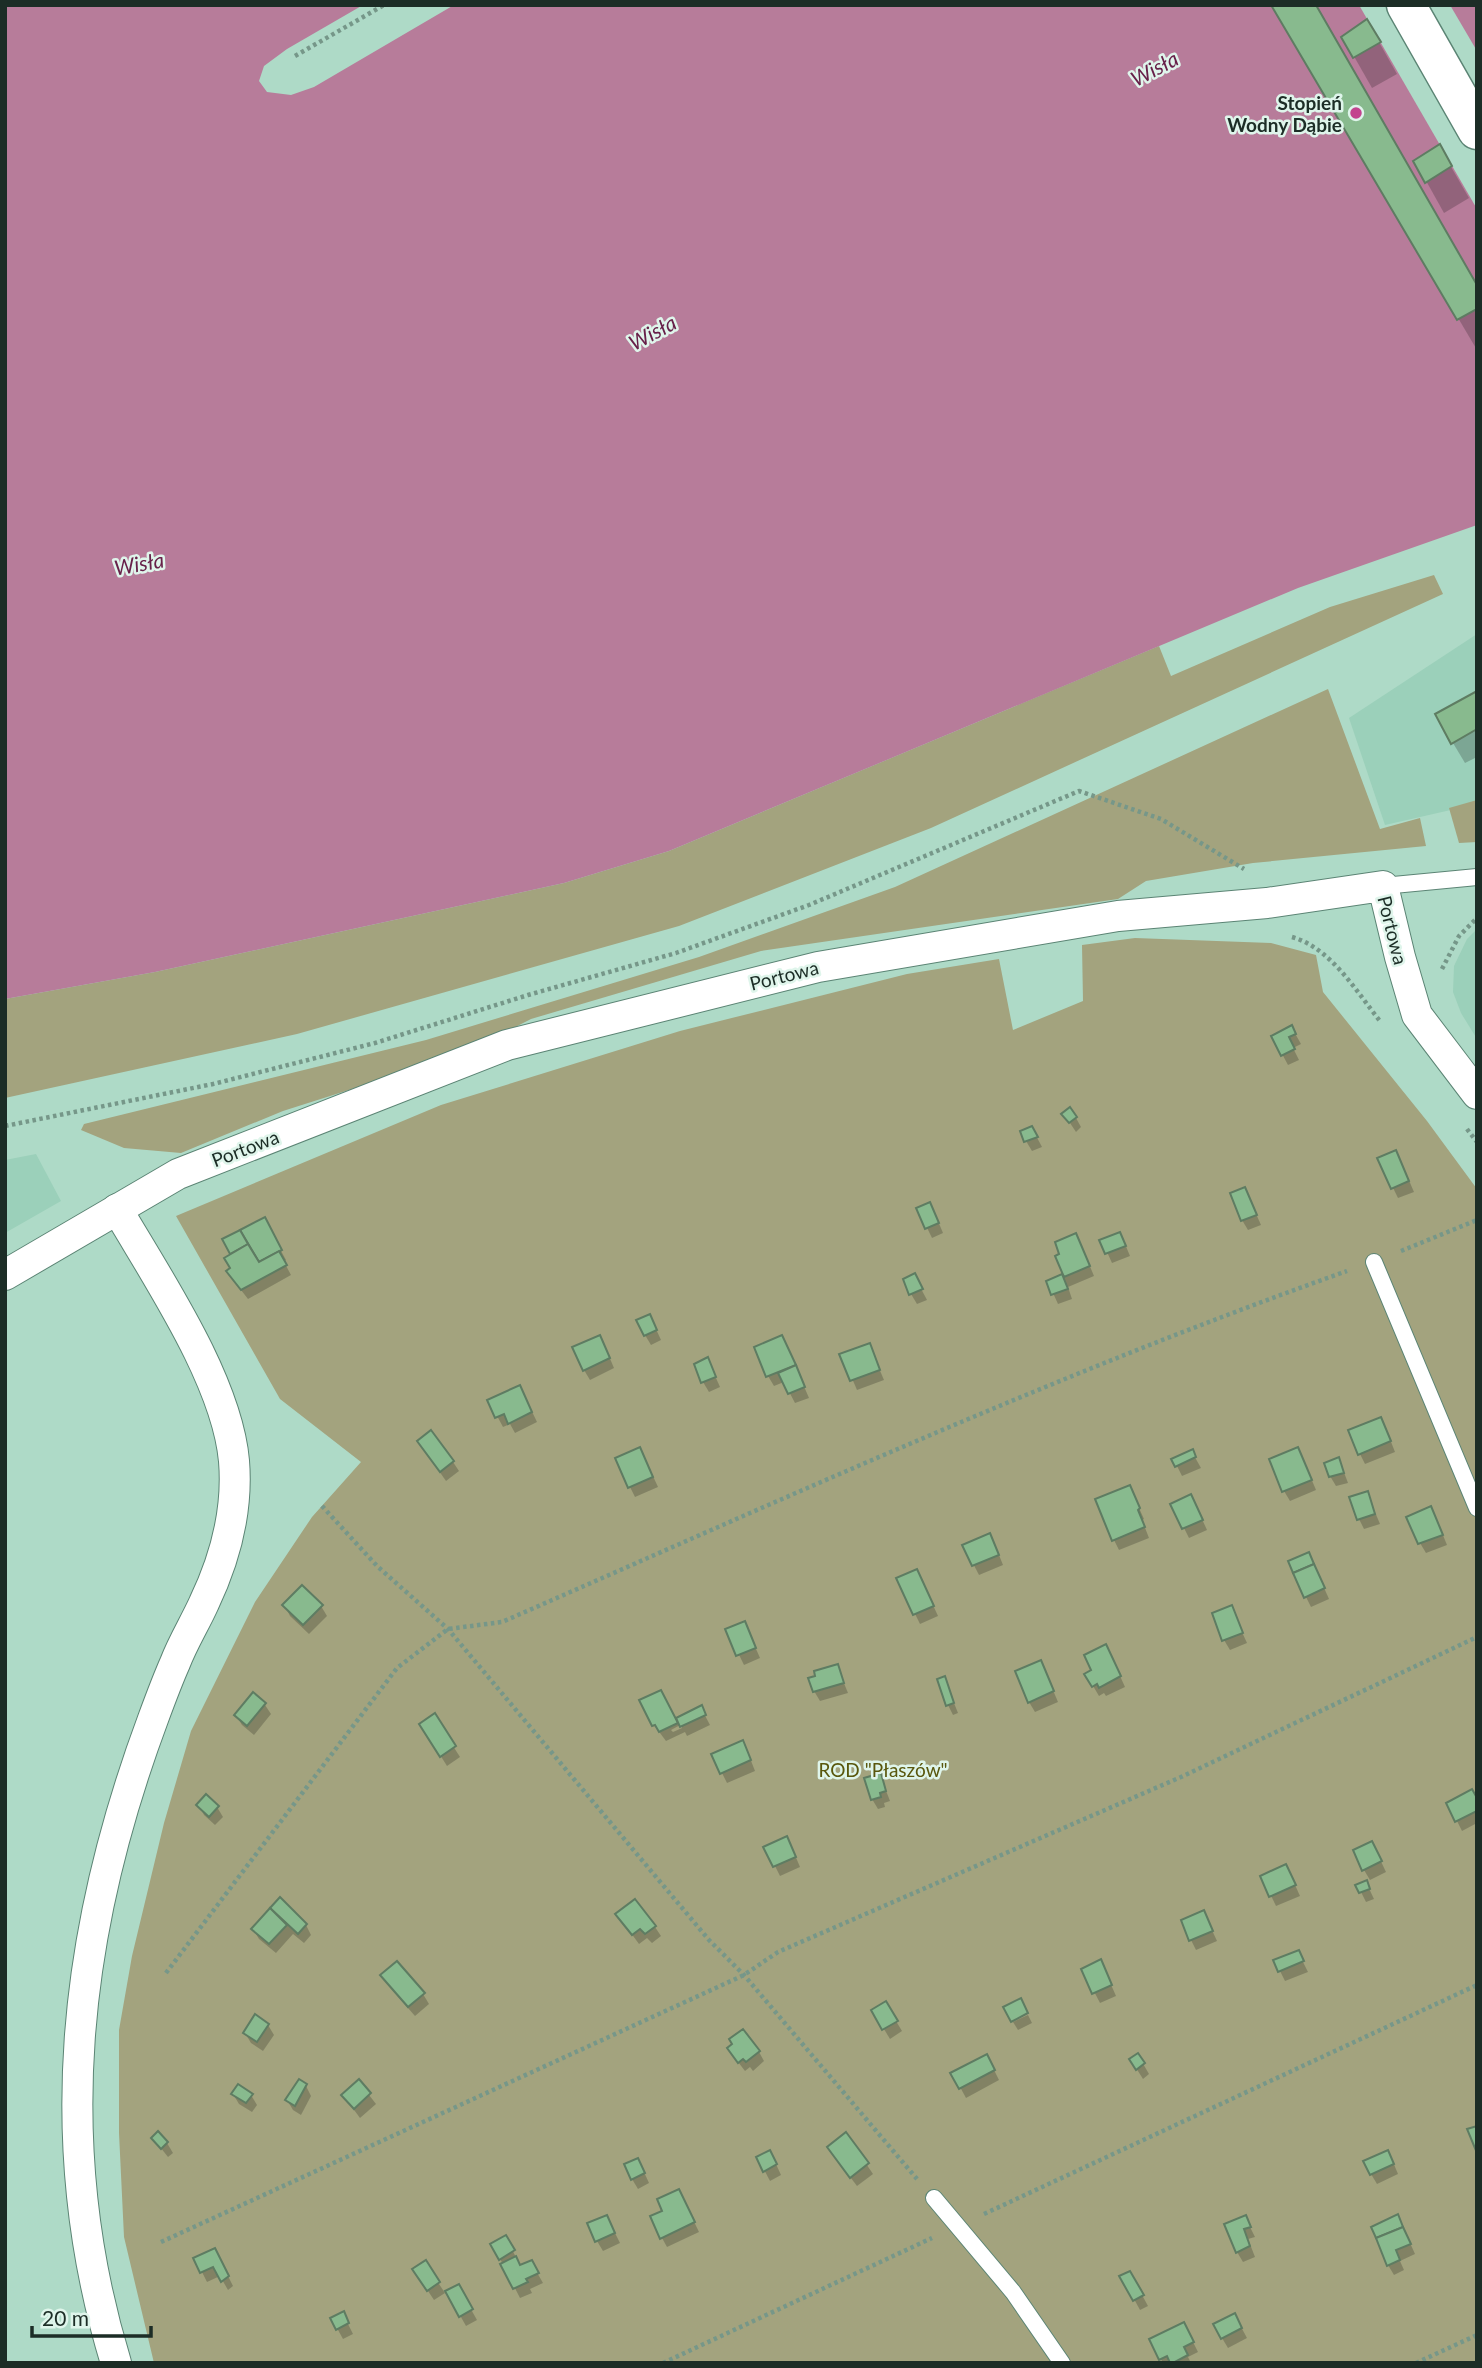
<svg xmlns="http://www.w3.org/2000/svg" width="1482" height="2368" font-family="Lato,sans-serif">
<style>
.built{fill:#9bd0ba}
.green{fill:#a3a37e}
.water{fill:#b77c9a}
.pier{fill:#aedac7}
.shadow{fill:#0003;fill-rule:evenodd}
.building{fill:#88ba8e;stroke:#5e7c62;stroke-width:2}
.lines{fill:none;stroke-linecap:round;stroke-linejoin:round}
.lane-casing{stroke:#5b8474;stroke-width:18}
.street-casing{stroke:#5b8474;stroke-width:32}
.secondary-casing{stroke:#5b8474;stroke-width:41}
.path{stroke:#769789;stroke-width:4.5;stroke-dasharray:3.5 3.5;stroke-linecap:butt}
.lane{stroke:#fff;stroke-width:16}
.street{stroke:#fff;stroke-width:30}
.secondary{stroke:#fff;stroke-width:38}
.poi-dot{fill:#c3438e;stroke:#dff5eb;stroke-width:2.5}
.labels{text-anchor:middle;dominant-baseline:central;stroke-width:5;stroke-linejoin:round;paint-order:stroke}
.poi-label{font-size:19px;font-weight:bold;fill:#1c2d26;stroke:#dff5eb;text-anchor:end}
.street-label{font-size:19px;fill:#1c2d26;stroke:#dff5eb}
.park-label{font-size:19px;fill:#59570d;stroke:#dff5eb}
.water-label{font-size:21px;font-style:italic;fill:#672049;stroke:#dff5eb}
</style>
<rect width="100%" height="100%" fill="#aedac7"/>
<g class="built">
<polygon points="1477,634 1477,804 1385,825 1349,718"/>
<polygon points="1477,929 1477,1039 1461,1013 1453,992 1454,966 1467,939"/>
<polygon points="36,1154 61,1201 5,1233 5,1160"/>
</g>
<g class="green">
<polygon points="1434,575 1443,594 931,828 679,926 297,1034 5,1098 5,999 155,972 564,883 669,851 1159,646 1171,676 1330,607"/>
<polygon points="1328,689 1380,829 1420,818 1426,846 1253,863 1146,881 1118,899 761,951 531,1019 462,1054 283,1111 181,1153 124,1148 81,1130 84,1124 426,1040 699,957 895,887"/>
<polygon points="1477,800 1477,842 1459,843 1449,808"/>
<polygon points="1135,938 1271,943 1316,955 1323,992 1427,1121 1477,1189 1477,2363 154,2363 124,2237 119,2133 119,2030 132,1956 164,1823 191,1731 255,1602 312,1517 361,1462 280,1399 176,1216 441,1105 680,1031 907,974 999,959 1013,1030 1083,1001 1082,945"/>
</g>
<polygon class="water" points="5,5 363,5 287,49 264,66 259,81 267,92 291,95 314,87 454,5 1477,5 1477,525 1298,588 669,851 564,883 155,972 5,999"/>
<polygon class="pier" points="1359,5 1450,5 1477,51 1477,209"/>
<g class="shadow">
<polygon points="1367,21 1397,74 1372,88 1343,37"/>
<polygon points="1298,47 1477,289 1477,350"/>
<polygon points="1439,146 1469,198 1444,213 1415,161"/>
<polygon points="1477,693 1477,757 1465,763 1453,743"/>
<polygon points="1292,1028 1301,1044 1293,1048 1299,1060 1288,1065 1273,1037"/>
<polygon points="1064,1114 1076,1118 1081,1127 1076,1132"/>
<polygon points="1032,1128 1042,1147 1032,1151 1026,1141"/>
<polygon points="1379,1159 1401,1162 1414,1192 1398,1198"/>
<polygon points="1245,1189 1261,1225 1248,1230 1242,1220"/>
<polygon points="918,1209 935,1214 943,1233 932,1238"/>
<polygon points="264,1220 286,1260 284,1262 291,1275 248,1299 234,1281 233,1255 224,1240"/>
<polygon points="1102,1241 1125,1244 1130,1256 1112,1263"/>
<polygon points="1081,1245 1094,1276 1068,1287 1072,1299 1058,1304 1048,1282 1064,1275"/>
<polygon points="918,1283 927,1300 917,1304 911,1294"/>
<polygon points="650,1316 661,1340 651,1345 645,1335"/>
<polygon points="869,1345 884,1380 857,1390 842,1355"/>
<polygon points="605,1347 614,1368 590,1380 584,1370"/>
<polygon points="787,1347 809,1398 795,1403 784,1382 774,1386 768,1376"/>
<polygon points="708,1360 720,1387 709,1392 703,1382"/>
<polygon points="525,1397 537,1422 515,1433 510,1424 503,1427 489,1401"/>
<polygon points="1386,1429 1395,1452 1365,1464 1360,1454"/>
<polygon points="425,1451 453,1462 459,1471 446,1481"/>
<polygon points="1192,1452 1201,1468 1182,1476 1174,1460"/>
<polygon points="645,1459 658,1487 635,1497 630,1487"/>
<polygon points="1303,1459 1316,1490 1290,1501 1284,1491"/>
<polygon points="1339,1459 1348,1483 1336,1486 1330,1476"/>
<polygon points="1367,1493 1380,1524 1364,1529 1359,1519"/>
<polygon points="1134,1497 1144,1519 1142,1520 1149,1538 1119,1550 1114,1540"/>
<polygon points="1172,1504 1196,1506 1207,1530 1189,1538"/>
<polygon points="1436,1518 1447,1545 1426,1553 1420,1543"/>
<polygon points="995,1545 1003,1565 979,1575 964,1546"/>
<polygon points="1309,1554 1329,1599 1311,1607 1306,1597"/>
<polygon points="898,1579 922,1581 938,1616 920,1624"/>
<polygon points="285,1606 321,1606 327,1616 309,1634 290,1616"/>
<polygon points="1231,1608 1247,1643 1230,1650 1224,1640"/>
<polygon points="727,1630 749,1633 760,1658 744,1665"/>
<polygon points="1111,1656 1125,1687 1106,1696 1104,1693 1099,1696 1086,1674"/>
<polygon points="1041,1662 1058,1702 1035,1712 1029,1702"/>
<polygon points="837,1666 848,1693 820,1701 814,1691"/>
<polygon points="944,1678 958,1713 953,1715 948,1705"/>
<polygon points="253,1695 265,1705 271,1714 254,1735 242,1725 236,1715"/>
<path d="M701 1708 710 1725 687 1736 685 1732 666 1741 654 1725 675 1720ZM682 1724V1728L673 1732 671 1730Z"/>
<polygon points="434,1716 460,1757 447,1766 427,1734"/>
<polygon points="748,1753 755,1771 727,1783 722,1773"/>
<polygon points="880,1775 890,1801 884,1803 885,1807 878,1809 872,1799"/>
<polygon points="1477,1800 1477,1823 1462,1831 1457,1821"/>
<polygon points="199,1805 217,1807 223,1817 215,1825 204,1815"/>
<polygon points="766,1848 792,1848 800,1867 780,1876"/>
<polygon points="1377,1853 1386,1872 1370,1880 1364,1870"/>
<polygon points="1291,1876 1300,1896 1276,1906 1262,1877"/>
<polygon points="1366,1882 1374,1899 1366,1902 1358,1886"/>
<polygon points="280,1900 306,1925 311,1935 304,1943 293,1934 276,1953 259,1939 253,1929"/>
<polygon points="1204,1913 1217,1941 1196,1950 1191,1940"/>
<polygon points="617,1914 655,1927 661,1936 652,1943 647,1938 639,1944"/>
<polygon points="1298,1952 1308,1972 1285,1981 1280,1971"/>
<polygon points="1101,1962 1116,1996 1100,2003 1083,1970"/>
<polygon points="383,1976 423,1994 429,2004 415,2016 388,1985"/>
<polygon points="885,2003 902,2031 890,2039 873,2011"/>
<polygon points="1028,2015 1032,2023 1018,2030 1013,2022"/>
<polygon points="268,2025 274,2035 263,2051 251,2043 245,2033"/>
<polygon points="759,2052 764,2061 753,2071 750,2067 745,2071 735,2058"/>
<polygon points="1138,2055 1149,2074 1143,2079 1131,2060"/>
<polygon points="992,2066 999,2080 966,2098 953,2074"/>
<polygon points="359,2082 376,2104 360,2118 343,2095"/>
<polygon points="306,2086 311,2096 301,2115 293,2110 287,2100"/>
<polygon points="233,2094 251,2095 257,2105 252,2112 239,2104"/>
<polygon points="846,2134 873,2174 857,2186 835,2157"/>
<polygon points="153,2138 167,2143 173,2153 168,2157"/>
<polygon points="758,2158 775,2162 781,2175 770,2181"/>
<polygon points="1393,2162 1398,2174 1377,2184 1371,2174"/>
<polygon points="643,2170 649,2183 638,2189 632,2179"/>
<polygon points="684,2201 699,2232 667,2247 662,2238"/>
<polygon points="1398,2216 1415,2254 1400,2261 1404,2270 1394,2275 1388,2265"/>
<polygon points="607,2217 620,2243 603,2251 597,2241"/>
<polygon points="1245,2217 1255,2237 1248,2239 1255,2257 1243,2262 1237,2252"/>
<polygon points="506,2238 521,2267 531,2262 543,2283 530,2289 532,2293 520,2298 493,2245"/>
<polygon points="220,2260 233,2286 228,2290 220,2276 207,2282 202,2272"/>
<polygon points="425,2263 445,2293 434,2300 420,2279"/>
<polygon points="1130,2273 1148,2306 1140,2310 1122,2277"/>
<polygon points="458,2286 477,2320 466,2326 447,2292"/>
<polygon points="343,2314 353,2334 343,2339 332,2319"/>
<polygon points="1240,2325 1247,2338 1228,2348 1222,2338"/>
<polygon points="1189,2334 1198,2352 1188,2357 1191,2363 1163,2363 1151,2340"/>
</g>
<g class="building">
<polygon points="1271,5 1316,5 1477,285 1477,309 1457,320"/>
<polygon points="1367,19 1381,42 1353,58 1341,37"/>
<polygon points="1440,144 1452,166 1425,183 1413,161"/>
<polygon points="1477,691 1477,729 1451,744 1435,714"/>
<polygon points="1292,1025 1296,1034 1289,1037 1295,1049 1281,1056 1271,1036"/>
<polygon points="1070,1107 1077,1117 1069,1123 1061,1114"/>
<polygon points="1032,1126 1038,1137 1024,1142 1020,1131"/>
<polygon points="1396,1150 1409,1181 1391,1189 1377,1158"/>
<polygon points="1245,1187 1257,1215 1241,1221 1230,1193"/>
<polygon points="930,1202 939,1223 925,1229 916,1208"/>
<polygon points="265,1217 282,1250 259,1262 240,1230"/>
<polygon points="240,1230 248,1244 230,1254 222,1239"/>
<polygon points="1120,1232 1126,1246 1105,1254 1099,1240"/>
<polygon points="1076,1233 1090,1266 1064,1277 1055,1256 1059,1254 1055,1242"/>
<polygon points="248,1244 259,1262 279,1251 287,1265 241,1290 226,1271 230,1268 224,1258"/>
<polygon points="915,1273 923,1289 909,1295 903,1279"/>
<polygon points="1062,1274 1068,1289 1051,1295 1046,1281"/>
<polygon points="650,1314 657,1330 644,1336 636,1320"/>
<polygon points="600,1335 610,1358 583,1371 572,1347"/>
<polygon points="782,1335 796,1365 766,1377 754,1347"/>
<polygon points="870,1343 880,1370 850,1381 839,1354"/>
<polygon points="708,1357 716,1377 701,1383 694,1364"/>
<polygon points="796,1365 805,1387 788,1394 778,1373"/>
<polygon points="520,1385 532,1412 508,1424 504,1414 495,1418 487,1400"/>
<polygon points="1381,1417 1391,1441 1358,1455 1348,1430"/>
<polygon points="431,1430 454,1461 440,1472 417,1441"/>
<polygon points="640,1447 653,1477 628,1488 615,1458"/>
<polygon points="1298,1447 1312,1480 1282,1492 1269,1459"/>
<polygon points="1193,1449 1196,1457 1175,1467 1171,1459"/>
<polygon points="1339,1457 1344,1473 1329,1477 1324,1463"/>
<polygon points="1130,1485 1140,1508 1138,1510 1145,1527 1112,1541 1095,1499"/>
<polygon points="1368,1491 1375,1514 1357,1520 1349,1497"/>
<polygon points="1191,1494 1203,1520 1182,1529 1170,1504"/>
<polygon points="1431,1506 1443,1535 1418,1544 1406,1517"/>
<polygon points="990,1533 999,1555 972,1566 962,1545"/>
<polygon points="1309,1552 1314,1564 1293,1573 1288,1561"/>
<polygon points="1314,1564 1325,1588 1304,1598 1293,1573"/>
<polygon points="917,1569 934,1606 913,1615 896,1578"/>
<polygon points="302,1585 323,1605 303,1625 282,1605"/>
<polygon points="1232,1605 1243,1633 1222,1641 1212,1613"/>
<polygon points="745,1621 756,1648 736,1656 725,1629"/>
<polygon points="1106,1644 1121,1676 1099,1688 1097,1684 1092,1687 1084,1674 1091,1670 1084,1655"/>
<polygon points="1041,1660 1054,1691 1028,1703 1015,1671"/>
<polygon points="838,1664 844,1683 813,1692 808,1678 815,1676 814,1671"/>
<polygon points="945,1676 954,1703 946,1706 937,1679"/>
<polygon points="661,1690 678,1723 659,1732 655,1725 652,1726 639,1700"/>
<polygon points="253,1692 266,1703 247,1726 234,1715"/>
<polygon points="702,1705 706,1715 680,1727 676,1718"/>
<polygon points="435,1713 456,1746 440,1757 419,1724"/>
<polygon points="743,1740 751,1760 720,1774 711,1754"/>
<polygon points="881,1773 886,1791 880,1793 881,1797 871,1800 864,1778"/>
<polygon points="1472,1789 1477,1798 1477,1811 1455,1822 1446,1803"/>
<polygon points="206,1794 219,1806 209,1817 196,1805"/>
<polygon points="787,1836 796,1857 773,1867 763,1847"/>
<polygon points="1372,1841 1382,1861 1362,1871 1353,1850"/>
<polygon points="1286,1864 1296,1885 1269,1897 1260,1876"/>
<polygon points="1367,1880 1370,1889 1359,1893 1355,1885"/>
<polygon points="280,1897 307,1924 298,1934 270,1908"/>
<polygon points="635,1899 656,1926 645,1934 640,1929 632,1935 615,1914"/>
<polygon points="270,1908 287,1925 269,1944 251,1929"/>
<polygon points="1204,1910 1213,1931 1189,1941 1181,1920"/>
<polygon points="1299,1950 1304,1961 1278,1972 1273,1960"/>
<polygon points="1101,1959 1112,1985 1092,1994 1081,1969"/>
<polygon points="397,1961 425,1993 408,2007 380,1975"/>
<polygon points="1021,1998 1028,2013 1011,2022 1003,2007"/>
<polygon points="886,2001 898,2021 882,2030 871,2010"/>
<polygon points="255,2014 269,2024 257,2042 243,2033"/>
<polygon points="743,2029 760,2051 746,2062 743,2059 738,2063 727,2048 732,2044 729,2039"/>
<polygon points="1138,2053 1145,2063 1136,2070 1129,2059"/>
<polygon points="987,2054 995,2070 959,2089 950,2073"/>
<polygon points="299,2079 307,2084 295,2106 285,2100"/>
<polygon points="359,2079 371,2093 354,2109 341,2095"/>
<polygon points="238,2084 253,2094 246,2103 231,2094"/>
<polygon points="1477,2126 1477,2153 1467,2129"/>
<polygon points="158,2131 168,2142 161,2149 151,2138"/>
<polygon points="846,2132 869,2163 850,2178 827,2147"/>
<polygon points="770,2150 777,2164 763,2172 756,2157"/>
<polygon points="1388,2150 1394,2164 1370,2175 1363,2161"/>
<polygon points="638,2158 645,2173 631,2180 624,2164"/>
<polygon points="679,2189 695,2222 660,2239 650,2216 662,2211 657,2199"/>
<polygon points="1398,2214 1403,2227 1376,2238 1371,2227"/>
<polygon points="607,2215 615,2233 595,2242 587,2223"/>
<polygon points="1246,2215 1251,2227 1244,2229 1250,2246 1236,2253 1224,2224"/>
<polygon points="1403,2227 1411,2244 1396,2250 1400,2260 1387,2266 1376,2238"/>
<polygon points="506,2235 515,2250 499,2260 490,2244"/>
<polygon points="215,2248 229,2276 221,2282 213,2267 200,2273 193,2258"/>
<polygon points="516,2256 520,2265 532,2260 539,2273 526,2279 528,2282 513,2289 500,2264"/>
<polygon points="426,2260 440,2282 427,2291 412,2269"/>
<polygon points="1130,2271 1144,2295 1133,2301 1119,2276"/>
<polygon points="459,2284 473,2309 459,2317 445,2291"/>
<polygon points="344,2311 349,2323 336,2330 330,2318"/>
<polygon points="1235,2313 1242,2328 1221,2339 1213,2324"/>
<polygon points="1184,2322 1194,2342 1184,2347 1188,2355 1173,2363 1170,2363 1167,2356 1159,2360 1149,2339"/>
</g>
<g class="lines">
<g class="lane-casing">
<g id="lane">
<polyline points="1383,886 1477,877"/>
<polyline points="1374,1262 1477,1508"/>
<polyline points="934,2198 1013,2292 1062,2363"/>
</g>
</g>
<g class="street-casing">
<g id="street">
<polyline points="5,1275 178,1174 507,1045 818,967 1118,916 1267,903 1383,886 1400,957 1417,1015 1477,1094"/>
<path d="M116 2363C49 2144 74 1931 153 1719 160 1700 167 1681 175 1663 183 1642 195 1623 204 1603 225 1559 238 1510 234 1461 227 1381 158 1279 117 1209"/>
</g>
</g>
<g class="secondary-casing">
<polyline id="secondary" points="1406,5 1477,130"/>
</g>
<g class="path">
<polyline points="295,56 384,5"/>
<path d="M1292 937C1331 948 1356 991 1380 1021"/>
<polyline points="1442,969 1459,936 1477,918"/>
<polyline points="5,1126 213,1084 375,1043 528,995 676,953 809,905 1079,791 1161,819 1244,869"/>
<polyline points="1467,1129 1477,1142"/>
<polyline points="1401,1251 1477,1220"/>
<polyline points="322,1506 377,1566 448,1629 709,1940 744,1975 917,2179"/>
<path d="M166 1973 397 1668 448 1629 502 1622C781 1500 1059 1373 1347 1271"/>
<polyline points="984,2214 1477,1985"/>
<polyline points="161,2242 744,1975 778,1952 1181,1777 1477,1637"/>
<polyline points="663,2363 932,2238"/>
<polyline points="1416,2363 1477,2335"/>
</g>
<use href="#lane" class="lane"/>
<use href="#street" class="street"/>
<use href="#secondary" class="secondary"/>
</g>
<circle class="poi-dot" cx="1356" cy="113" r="7"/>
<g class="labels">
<g class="poi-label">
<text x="1342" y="102">Stopień<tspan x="1342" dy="22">Wodny Dąbie</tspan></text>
</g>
<g class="street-label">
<text transform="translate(1393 930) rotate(76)">Portowa</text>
<text transform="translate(784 975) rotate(-14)">Portowa</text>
<text transform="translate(245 1148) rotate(-21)">Portowa</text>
</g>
<g class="park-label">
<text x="883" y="1769">ROD "Płaszów"</text>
</g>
<g class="water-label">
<text transform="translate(1154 68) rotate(-28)">Wisła</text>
<text transform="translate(652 332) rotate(-28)">Wisła</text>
<text transform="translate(139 563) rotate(-10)">Wisła</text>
</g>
</g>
<rect width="1482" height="2368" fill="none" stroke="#1c2d26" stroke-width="14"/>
<path d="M32 2326v10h119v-10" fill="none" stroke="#1c2d26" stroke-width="3.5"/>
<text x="42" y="2326" font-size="21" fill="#1c2d26" stroke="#dff5eb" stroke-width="5" paint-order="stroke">20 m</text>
</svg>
